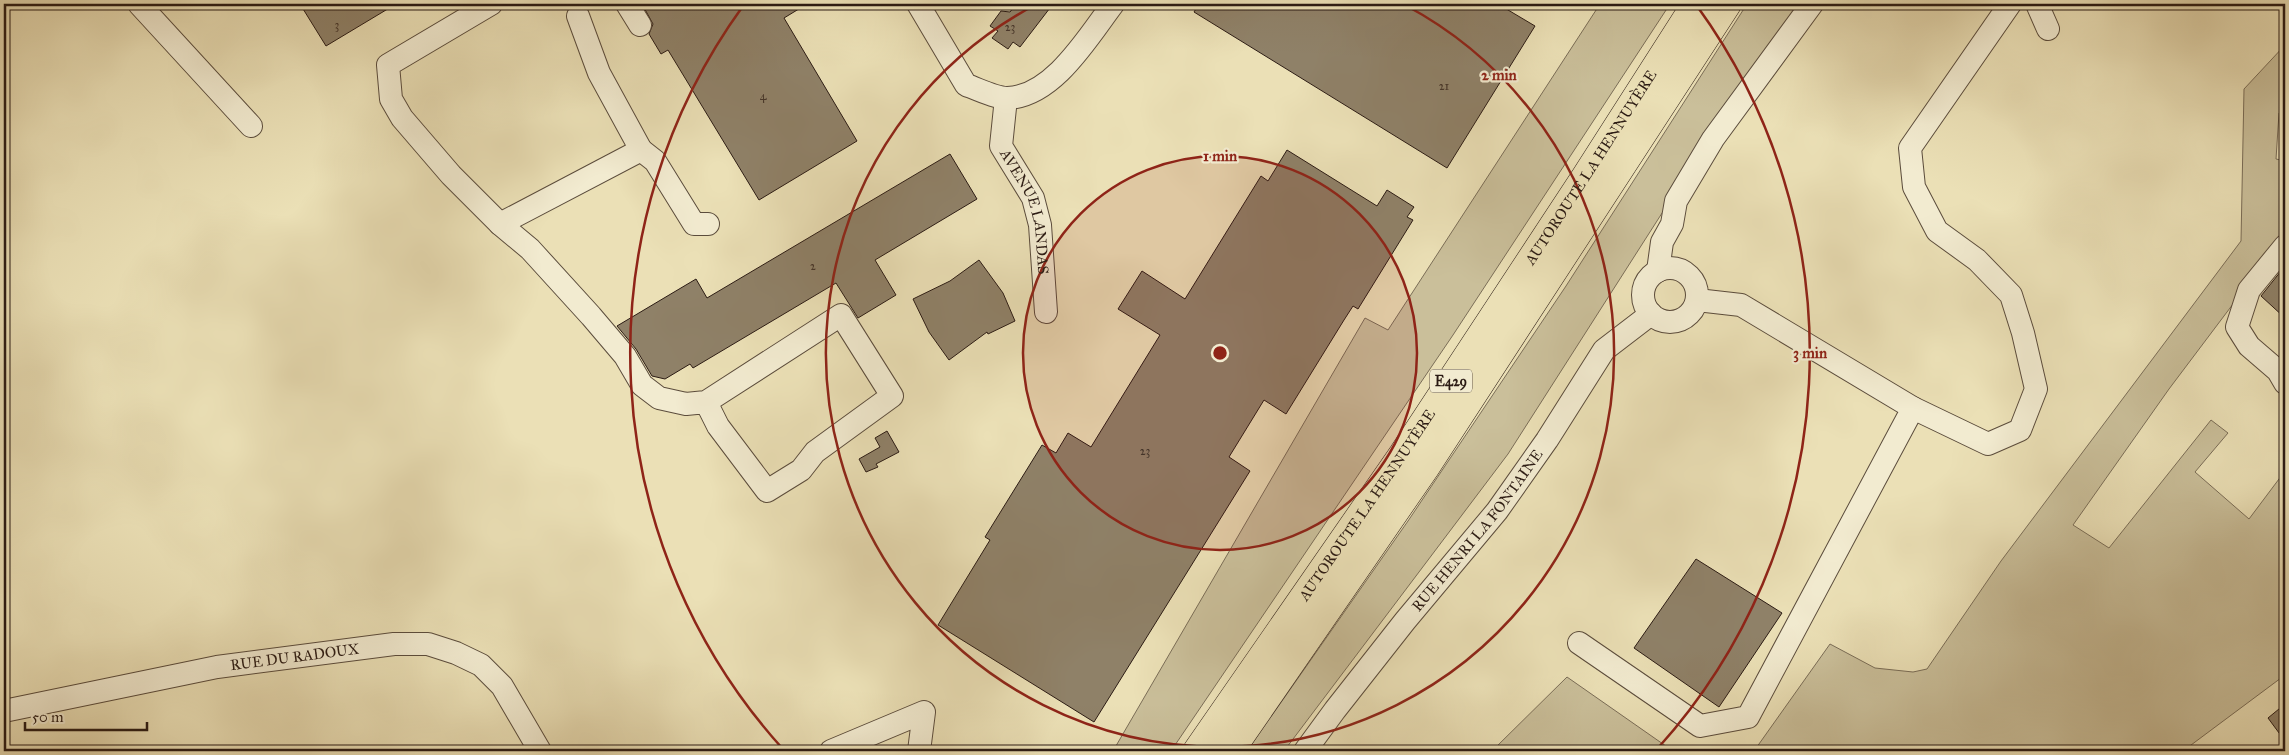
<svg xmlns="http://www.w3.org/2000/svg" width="2289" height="755" font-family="'IM FELL Great Primer',serif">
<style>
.green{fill:#cabf9a;stroke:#7a6d57}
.building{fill:#8f8168;stroke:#2b1b14}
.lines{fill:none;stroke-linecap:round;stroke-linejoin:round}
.minor-casing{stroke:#5b4c3c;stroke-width:24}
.highway-casing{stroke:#2b1b14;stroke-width:29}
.minor{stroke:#f2ebd0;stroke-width:22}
.highway{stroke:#ebe0b6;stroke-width:28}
.ring{fill:none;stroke:#8f2418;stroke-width:2.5}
.labels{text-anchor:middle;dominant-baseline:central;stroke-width:4.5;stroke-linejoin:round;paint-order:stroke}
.number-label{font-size:12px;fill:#443429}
.shield{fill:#f2ebd0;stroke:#67594c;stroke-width:1}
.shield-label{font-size:14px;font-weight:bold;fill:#2b1b14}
.street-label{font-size:15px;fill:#2b1b14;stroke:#f2ebd0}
.centre{fill:#8f2418;stroke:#f2ebd0;stroke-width:2.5}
.ring-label{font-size:15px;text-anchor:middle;font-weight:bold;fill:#8f2418;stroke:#f2ebd0;stroke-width:4.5;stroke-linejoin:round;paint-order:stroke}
</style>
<rect width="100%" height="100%" fill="#ebe0b6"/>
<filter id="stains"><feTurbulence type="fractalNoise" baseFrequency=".004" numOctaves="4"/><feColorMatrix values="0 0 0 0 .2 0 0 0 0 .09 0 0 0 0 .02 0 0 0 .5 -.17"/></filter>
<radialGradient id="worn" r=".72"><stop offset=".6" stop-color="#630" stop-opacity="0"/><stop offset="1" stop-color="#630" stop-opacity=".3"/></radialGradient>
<g class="green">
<polygon points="1600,4 1670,4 1453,335 1171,751 1113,751 1365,318 1388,330"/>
<polygon points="1747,4 1804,4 1703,149 1508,454 1284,751 1247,751 1408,521 1566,286"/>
<polygon points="2285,45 2285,112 2279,113 2276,159 2285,161 2285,235 2169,389 2073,525 2109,548 2211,420 2228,433 2195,472 2249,519 2285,471 2285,675 2183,751 1754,751 1830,644 1875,668 1913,672 1927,669 2001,561 2241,241 2244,89"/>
<polygon points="1567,677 1673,751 1492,751"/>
</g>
<g class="building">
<polygon points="300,4 396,4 326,46"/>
<polygon points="642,4 807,4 784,18 857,141 759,200 668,50 661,54 649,34 653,24"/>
<polygon points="1016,4 1053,4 1020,47 1013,42 1008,49 992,38 998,31 990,26 1001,11 1010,12"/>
<polygon points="1199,4 1498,4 1535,26 1447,168 1194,12"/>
<polygon points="1287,150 1377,206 1387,190 1414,207 1407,217 1413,220 1358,309 1353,306 1344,320 1286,414 1264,400 1229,457 1250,471 1094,722 938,625 990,540 985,537 1042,445 1056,453 1068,433 1091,447 1160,335 1118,309 1142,271 1185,299 1261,176 1268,181"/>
<polygon points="950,154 977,199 875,260 896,295 858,318 836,283 693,368 690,364 665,379 652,376 636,349 617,326 696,279 707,298"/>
<polygon points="979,260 1003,293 1015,321 988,334 987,332 949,360 929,332 913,299 950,281"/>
<polygon points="2285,266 2285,318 2261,296"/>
<polygon points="887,431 899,452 876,464 878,467 866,472 859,459 880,447 875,438"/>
<polygon points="1696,559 1782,613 1719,707 1634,648"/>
<polygon points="2285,704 2285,741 2268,718"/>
</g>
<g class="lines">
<g class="minor-casing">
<g id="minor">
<polyline points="139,4 251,126"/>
<polyline points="491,4 388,65 391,99 402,118 451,175 500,224 530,249 591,316 625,356 642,385 659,398 686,404 706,402 841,315 892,396 815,452 801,470 767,491 718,426 706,402"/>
<polyline points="627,4 640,25"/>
<path d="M918 4 966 85C978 89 995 98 1007 98 1053 97 1088 37 1113 4"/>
<polyline points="2037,4 2048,29"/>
<path id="s1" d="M1006 98 1001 146 1033 198 1040 225 1046 312"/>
<polyline points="641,150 655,161 694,224 708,224"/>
<polyline points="500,224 641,150 599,73 578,16"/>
<polyline points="2285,246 2249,290 2237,327 2249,346 2278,371 2285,383"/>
<circle cx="1670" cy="295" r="27"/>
<polyline points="1658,271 1662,242 1672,224 1676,201 1713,139 1812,4"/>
<polyline points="1913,408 1988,444 2020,430 2036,389 2023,333 2011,295 1977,260 1937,231 1914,187 1910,148 2010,4"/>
<polyline points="1579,643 1700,726 1748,717 1913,408 1741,305 1697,300"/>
<path id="s2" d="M4 711 217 667 394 644H428L456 653 481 665 502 686 540 751"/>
<polyline points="831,751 924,712 919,751"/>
<path id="s3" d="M1305 751 1335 710 1405 621 1497 511 1547 440 1604 350 1651 314"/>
</g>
</g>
<g class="highway-casing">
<g id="highway">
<path id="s4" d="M1197 751 1403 454 1586 176 1696 4"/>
<polyline points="1230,751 1425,468 1727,4"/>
</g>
</g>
<use href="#minor" class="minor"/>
<use href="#highway" class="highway"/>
</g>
<circle cx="1220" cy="353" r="197" fill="#8f2418" fill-opacity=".12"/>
<g class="ring">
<circle cx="1220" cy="353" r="197"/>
<path d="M1405 5A394 394 0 1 1 1035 5"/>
<path d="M782 748A590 590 0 0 1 743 6M1697 6A590 590 0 0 1 1658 748"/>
</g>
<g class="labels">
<g class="number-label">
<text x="337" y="25">3</text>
<text x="1010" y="27">23</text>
<text x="1444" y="86">21</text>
<text x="763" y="96">4</text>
<text x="813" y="266">2</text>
<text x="1145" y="451">23</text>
</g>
<rect class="shield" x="1430" y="369.5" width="42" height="23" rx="4"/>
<g class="shield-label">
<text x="1451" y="381">E429</text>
</g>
<g class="street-label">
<text stroke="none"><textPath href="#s4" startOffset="704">AUTOROUTE LA HENNUYÈRE</textPath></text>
<text stroke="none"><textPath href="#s1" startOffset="120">AVENUE LANDAS</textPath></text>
<text stroke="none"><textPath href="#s4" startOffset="299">AUTOROUTE LA HENNUYÈRE</textPath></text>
<text stroke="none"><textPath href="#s3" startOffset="280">RUE HENRI LA FONTAINE</textPath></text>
<text stroke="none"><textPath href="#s2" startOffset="296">RUE DU RADOUX</textPath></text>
</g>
</g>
<circle cx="1220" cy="353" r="8" class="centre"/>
<g class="ring-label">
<text x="1499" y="80">2 min</text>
<text x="1220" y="161">1 min</text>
<text x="1810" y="358">3 min</text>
</g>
<rect width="2289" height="755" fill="none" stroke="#ebe0b6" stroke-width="20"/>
<rect x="5" y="5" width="2279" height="745" fill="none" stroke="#2b1b14" stroke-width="2.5"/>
<rect x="10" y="10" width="2269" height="735" fill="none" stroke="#2b1b14"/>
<path d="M25 722v8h122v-8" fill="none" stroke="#2b1b14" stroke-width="2.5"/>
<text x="32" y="722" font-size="15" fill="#2b1b14" stroke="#f2ebd0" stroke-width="4" paint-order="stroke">50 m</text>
<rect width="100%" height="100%" filter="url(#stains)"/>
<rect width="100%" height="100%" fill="url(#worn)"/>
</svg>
